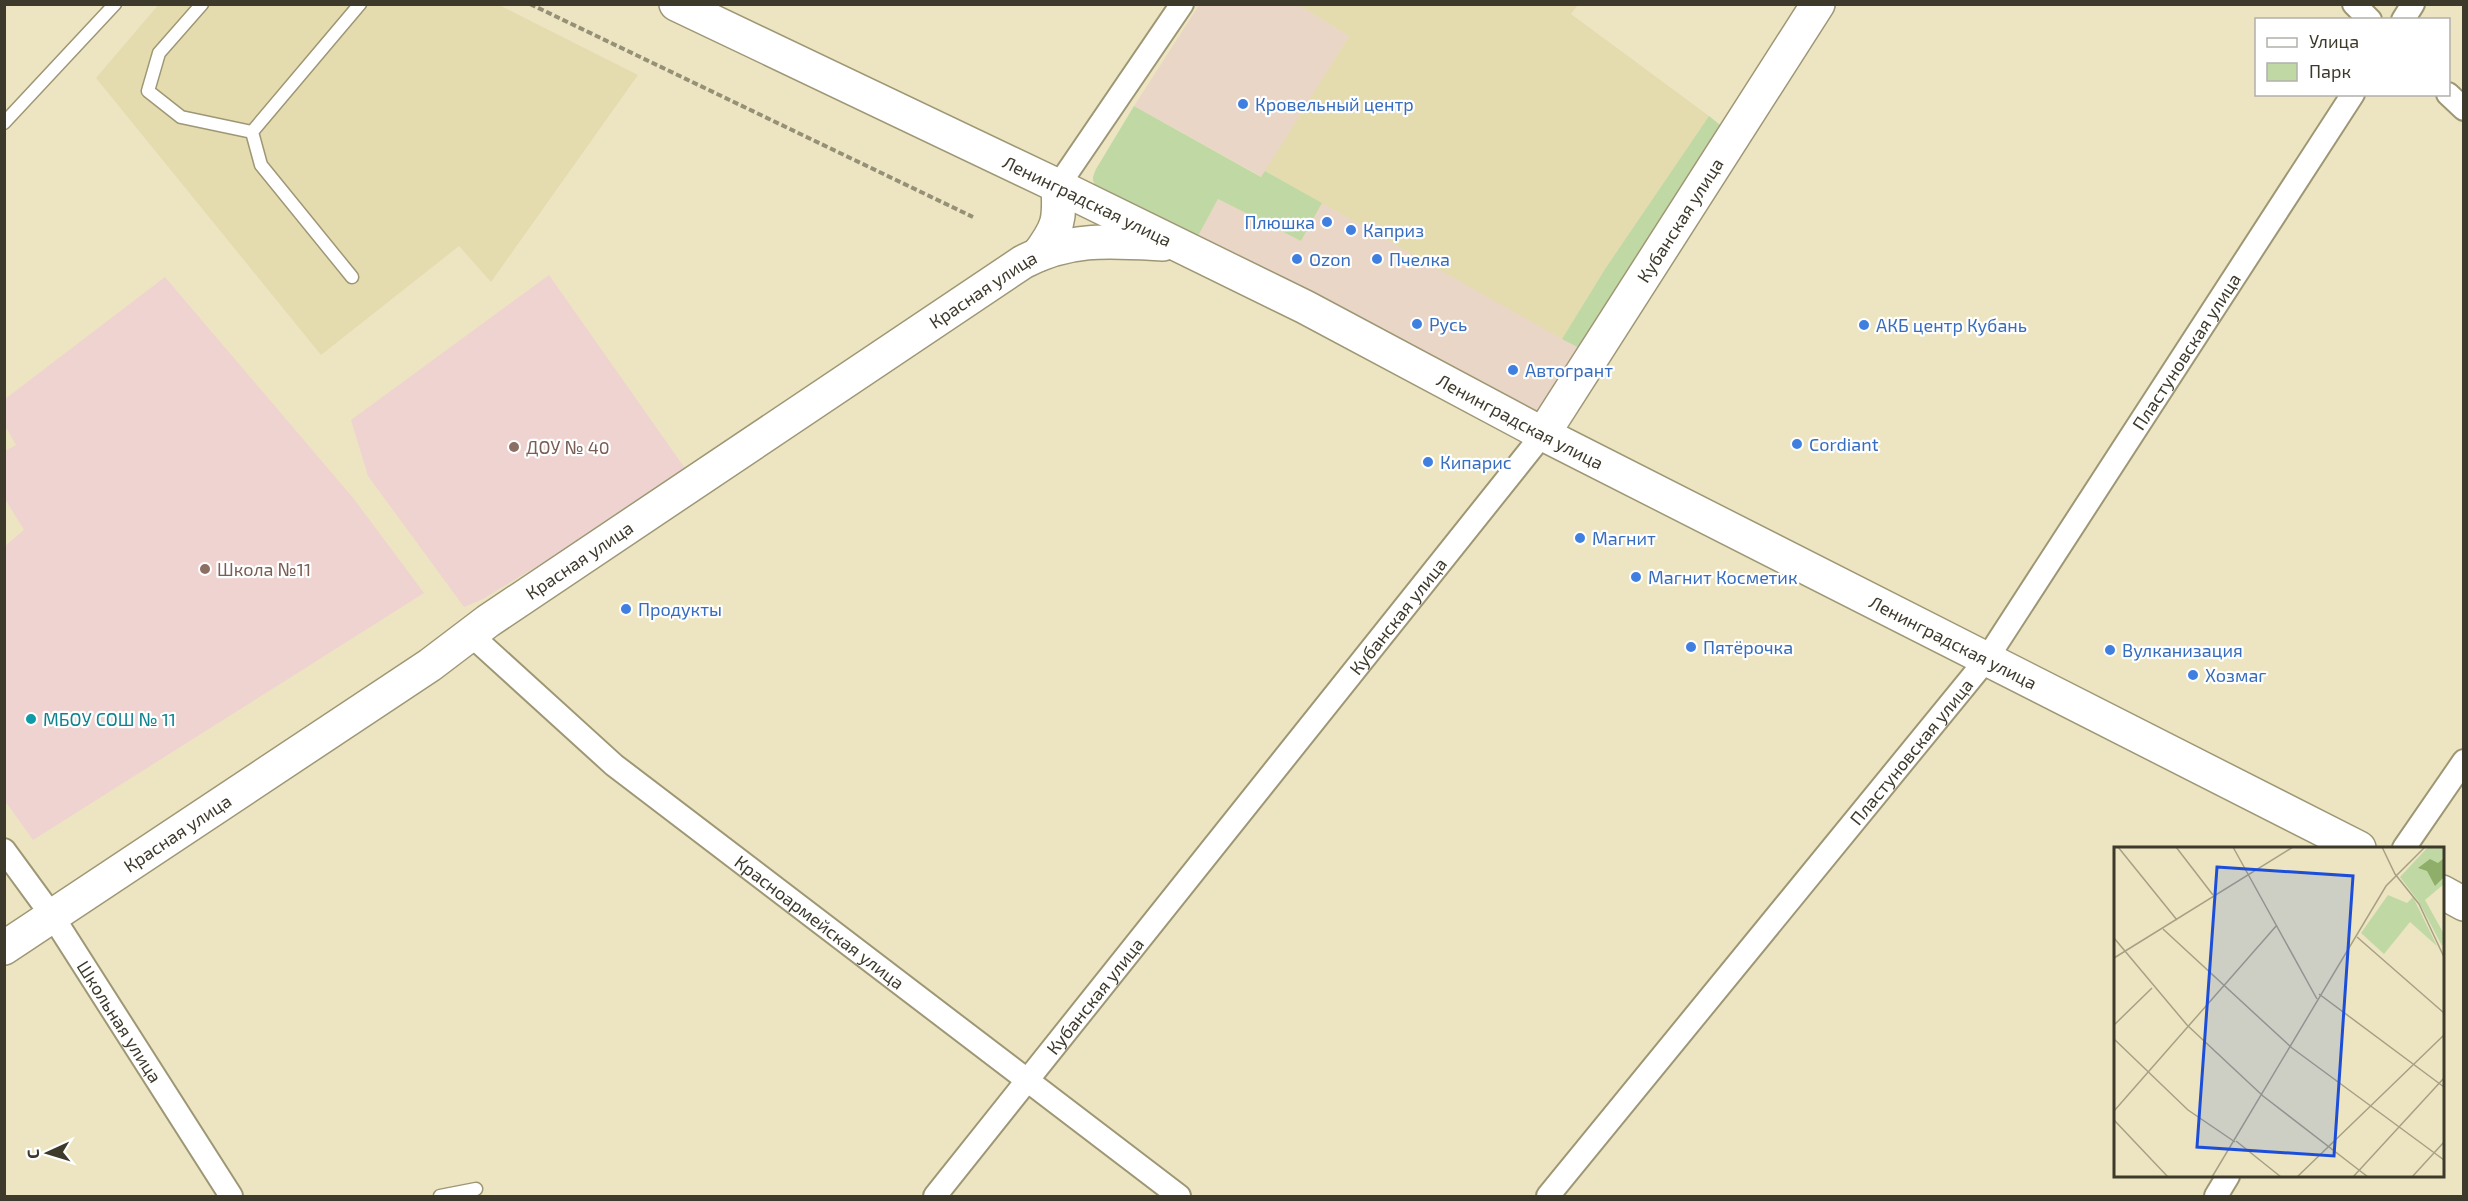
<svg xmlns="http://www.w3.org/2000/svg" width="2468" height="1201" font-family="'Exo 2',sans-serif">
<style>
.commercial{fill:#ead6c7}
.built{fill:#e4dbaf}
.education{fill:#eed3d0}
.green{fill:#c0d9a4}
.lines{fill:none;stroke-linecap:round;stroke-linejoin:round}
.lane-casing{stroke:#9e9775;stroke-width:15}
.street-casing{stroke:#9e9775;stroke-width:26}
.secondary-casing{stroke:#9e9775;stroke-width:36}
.path{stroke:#969077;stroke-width:4;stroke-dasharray:6 3;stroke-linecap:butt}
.lane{stroke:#fff;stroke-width:12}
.street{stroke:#fff;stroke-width:22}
.secondary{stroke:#fff;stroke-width:33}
.shop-dot{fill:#3f7fe0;stroke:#fff;stroke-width:2}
.education-dot{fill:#8d6e63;stroke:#fff;stroke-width:2}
.culture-dot{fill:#0f9aa8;stroke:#fff;stroke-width:2}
.labels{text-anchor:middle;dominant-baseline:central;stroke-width:4.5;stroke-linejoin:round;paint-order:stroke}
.shop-label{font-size:18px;fill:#366cbe;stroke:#fff;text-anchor:start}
.street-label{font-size:18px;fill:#3d392b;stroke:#fff}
.education-label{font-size:18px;fill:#785e54;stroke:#fff;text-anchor:start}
.culture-label{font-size:18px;fill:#0d838f;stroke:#fff;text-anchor:start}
.inset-road{fill:none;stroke:#a7a085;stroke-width:1.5}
.view{fill:#1d4ed8;fill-opacity:0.15;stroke:#1d4ed8;stroke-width:3}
.inset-edge{fill:none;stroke:#3d392b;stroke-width:3}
</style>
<rect width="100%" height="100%" fill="#ede5c1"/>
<g class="commercial">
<polygon points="1199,5 1299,5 1349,36 1262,177 1134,106"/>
<polygon points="1218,199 1301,241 1322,203 1579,348 1538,419 1197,238"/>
</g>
<g class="built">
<polygon points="159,4 499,5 638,75 491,282 459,246 321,355 96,78"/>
<polygon points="1299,5 1578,5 1571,14 1709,116 1605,269 1562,339 1265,171 1349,36"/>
</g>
<g class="education">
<polygon points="549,275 689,474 483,599 464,607 368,476 351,420"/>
<polygon points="165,277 354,499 424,593 33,840 5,801 5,546 24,530 5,499 5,451 16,445 5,426 5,399"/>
</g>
<g class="green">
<path d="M1134 106 1261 177 1265 171 1322 203 1301 241 1218 199 1197 238 1096 186C1091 180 1093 176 1096 169Z"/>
<polygon points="1709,116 1724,128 1579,348 1562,339 1605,269"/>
</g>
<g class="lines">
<g class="lane-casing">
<g id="lane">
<polyline points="202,4 159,53 148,91 181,117 252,132"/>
<polyline points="4,123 115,4"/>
<polyline points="352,277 261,165 252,132 360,4"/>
<polyline points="440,1196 476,1189"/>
</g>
</g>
<g class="street-casing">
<g id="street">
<polyline points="2354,4 2370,20"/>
<polyline points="2403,20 2413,4"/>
<polyline points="2448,94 2464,109"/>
<polyline points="1058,186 1182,4"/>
<path id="s1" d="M471 635 614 765 1179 1196"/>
<polyline points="2404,848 2464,761"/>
<path id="s2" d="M4 850 53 917 231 1196"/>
<path id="s3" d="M935 1196 1543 434"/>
<path id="s4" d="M1548 1196 1986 660 2353 94"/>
<polyline points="2216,1196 2228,1176"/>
</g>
</g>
<g class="secondary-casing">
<g id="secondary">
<path id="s5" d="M676 4 1058 186 1305 307 1543 434 2359 848"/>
<path d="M1038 255C1059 227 1060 220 1058 186"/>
<path id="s6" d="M1543 434 1818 4"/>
<polyline points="2442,892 2464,904"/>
<path id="s7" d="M4 948 430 665 488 621 1023 262C1070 237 1111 241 1163 244"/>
</g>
</g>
<polyline class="path" points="530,4 973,217"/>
<use href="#lane" class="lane"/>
<use href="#street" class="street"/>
<use href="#secondary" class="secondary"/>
</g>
<g class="shop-dot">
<circle cx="1243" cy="104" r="6"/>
<circle cx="1327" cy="222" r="6"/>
<circle cx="1351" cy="230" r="6"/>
<circle cx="1297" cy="259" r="6"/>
<circle cx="1377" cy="259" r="6"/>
<circle cx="1417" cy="324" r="6"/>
<circle cx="1864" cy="325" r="6"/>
<circle cx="1513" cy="370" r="6"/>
<circle cx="1797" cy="444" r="6"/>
<circle cx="1428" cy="462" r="6"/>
<circle cx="1580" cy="538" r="6"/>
<circle cx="1636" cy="577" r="6"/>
<circle cx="626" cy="609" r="6"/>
<circle cx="1691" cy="647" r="6"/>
<circle cx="2110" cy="650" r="6"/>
<circle cx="2193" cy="675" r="6"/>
</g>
<g class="education-dot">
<circle cx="514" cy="447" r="6"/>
<circle cx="205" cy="569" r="6"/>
</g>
<circle class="culture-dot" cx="31" cy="719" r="6"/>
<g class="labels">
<g class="shop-label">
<text x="1255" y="104">Кровельный центр</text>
<text x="1315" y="222" text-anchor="end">Плюшка</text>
<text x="1363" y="230">Каприз</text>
<text x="1309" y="259">Ozon</text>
<text x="1389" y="259">Пчелка</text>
<text x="1429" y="324">Русь</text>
<text x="1876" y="325">АКБ центр Кубань</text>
<text x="1525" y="370">Автогрант</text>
<text x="1809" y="444">Cordiant</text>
<text x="1440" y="462">Кипарис</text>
<text x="1592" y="538">Магнит</text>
<text x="1648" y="577">Магнит Косметик</text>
<text x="638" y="609">Продукты</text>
<text x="1703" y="647">Пятёрочка</text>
<text x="2122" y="650">Вулканизация</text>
<text x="2205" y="675">Хозмаг</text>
</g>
<g class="street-label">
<text stroke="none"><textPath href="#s5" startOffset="456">Ленинградская улица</textPath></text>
<text stroke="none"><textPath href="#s6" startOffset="254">Кубанская улица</textPath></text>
<text stroke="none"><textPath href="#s7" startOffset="1180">Красная улица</textPath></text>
<text stroke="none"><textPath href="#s4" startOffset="1060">Пластуновская улица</textPath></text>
<text stroke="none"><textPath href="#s5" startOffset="942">Ленинградская улица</textPath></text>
<text stroke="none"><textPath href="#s7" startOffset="694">Красная улица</textPath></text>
<text stroke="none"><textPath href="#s3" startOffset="742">Кубанская улица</textPath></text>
<text stroke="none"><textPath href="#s5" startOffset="1428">Ленинградская улица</textPath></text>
<text stroke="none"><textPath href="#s4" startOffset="574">Пластуновская улица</textPath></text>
<text stroke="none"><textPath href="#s7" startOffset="208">Красная улица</textPath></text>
<text stroke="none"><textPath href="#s1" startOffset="452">Красноармейская улица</textPath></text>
<text stroke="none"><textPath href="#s3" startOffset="256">Кубанская улица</textPath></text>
<text stroke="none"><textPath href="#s2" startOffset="207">Школьная улица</textPath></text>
</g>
<g class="education-label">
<text x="526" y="447">ДОУ № 40</text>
<text x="217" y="569">Школа №11</text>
</g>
<g class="culture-label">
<text x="43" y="719">МБОУ СОШ № 11</text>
</g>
</g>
<g transform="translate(2114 847)">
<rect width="330" height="330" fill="#ede5c1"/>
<path d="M314 0H330V37L311 53 330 87 328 99 305 55 286 30ZM274 48 293 56 299 50 323 99 296 75 270 107 247 86Z" fill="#c0d9a4"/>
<path d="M330 11V30L321 39 313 24 304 21 316 12 324 16Z" fill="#8fae69"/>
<path class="inset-road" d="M4 0 63 73M62 0 99 48M119 0 203 152M268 0 281 27 305 57 330 110M49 82 178 201 330 313M243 90 330 166M0 91 73 178 149 249 254 330M0 111 179 0M205 147 330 240M0 178 38 141M0 192 74 263 121 295M0 264 163 78M0 273 54 330M122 294 167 330M98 330 272 39 311 0M183 330 330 188M239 330 330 231M298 330 330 295"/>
<path class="view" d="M103 20 239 29 220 309 83 300Z"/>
<rect width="330" height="330" class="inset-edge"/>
</g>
<rect width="2468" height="1201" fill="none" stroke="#3d392b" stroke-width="12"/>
<rect x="2255" y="18" width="195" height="78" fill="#ffffff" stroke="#b1b0aa" stroke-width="1.5"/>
<rect x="2267" y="38" width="30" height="9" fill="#ffffff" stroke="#b1b0aa" stroke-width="1.5"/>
<text x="2309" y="48" font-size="18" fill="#3d392b">Улица</text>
<rect x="2267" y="63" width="30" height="18" fill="#c0d9a4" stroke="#b1b0aa" stroke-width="1.5"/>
<text x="2309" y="78" font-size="18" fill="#3d392b">Парк</text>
<g transform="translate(48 1153) rotate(266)" stroke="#ffffff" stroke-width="4.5" paint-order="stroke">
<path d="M0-4.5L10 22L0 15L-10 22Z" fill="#3d392b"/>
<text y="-9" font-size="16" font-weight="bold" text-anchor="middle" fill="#3d392b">С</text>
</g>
</svg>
